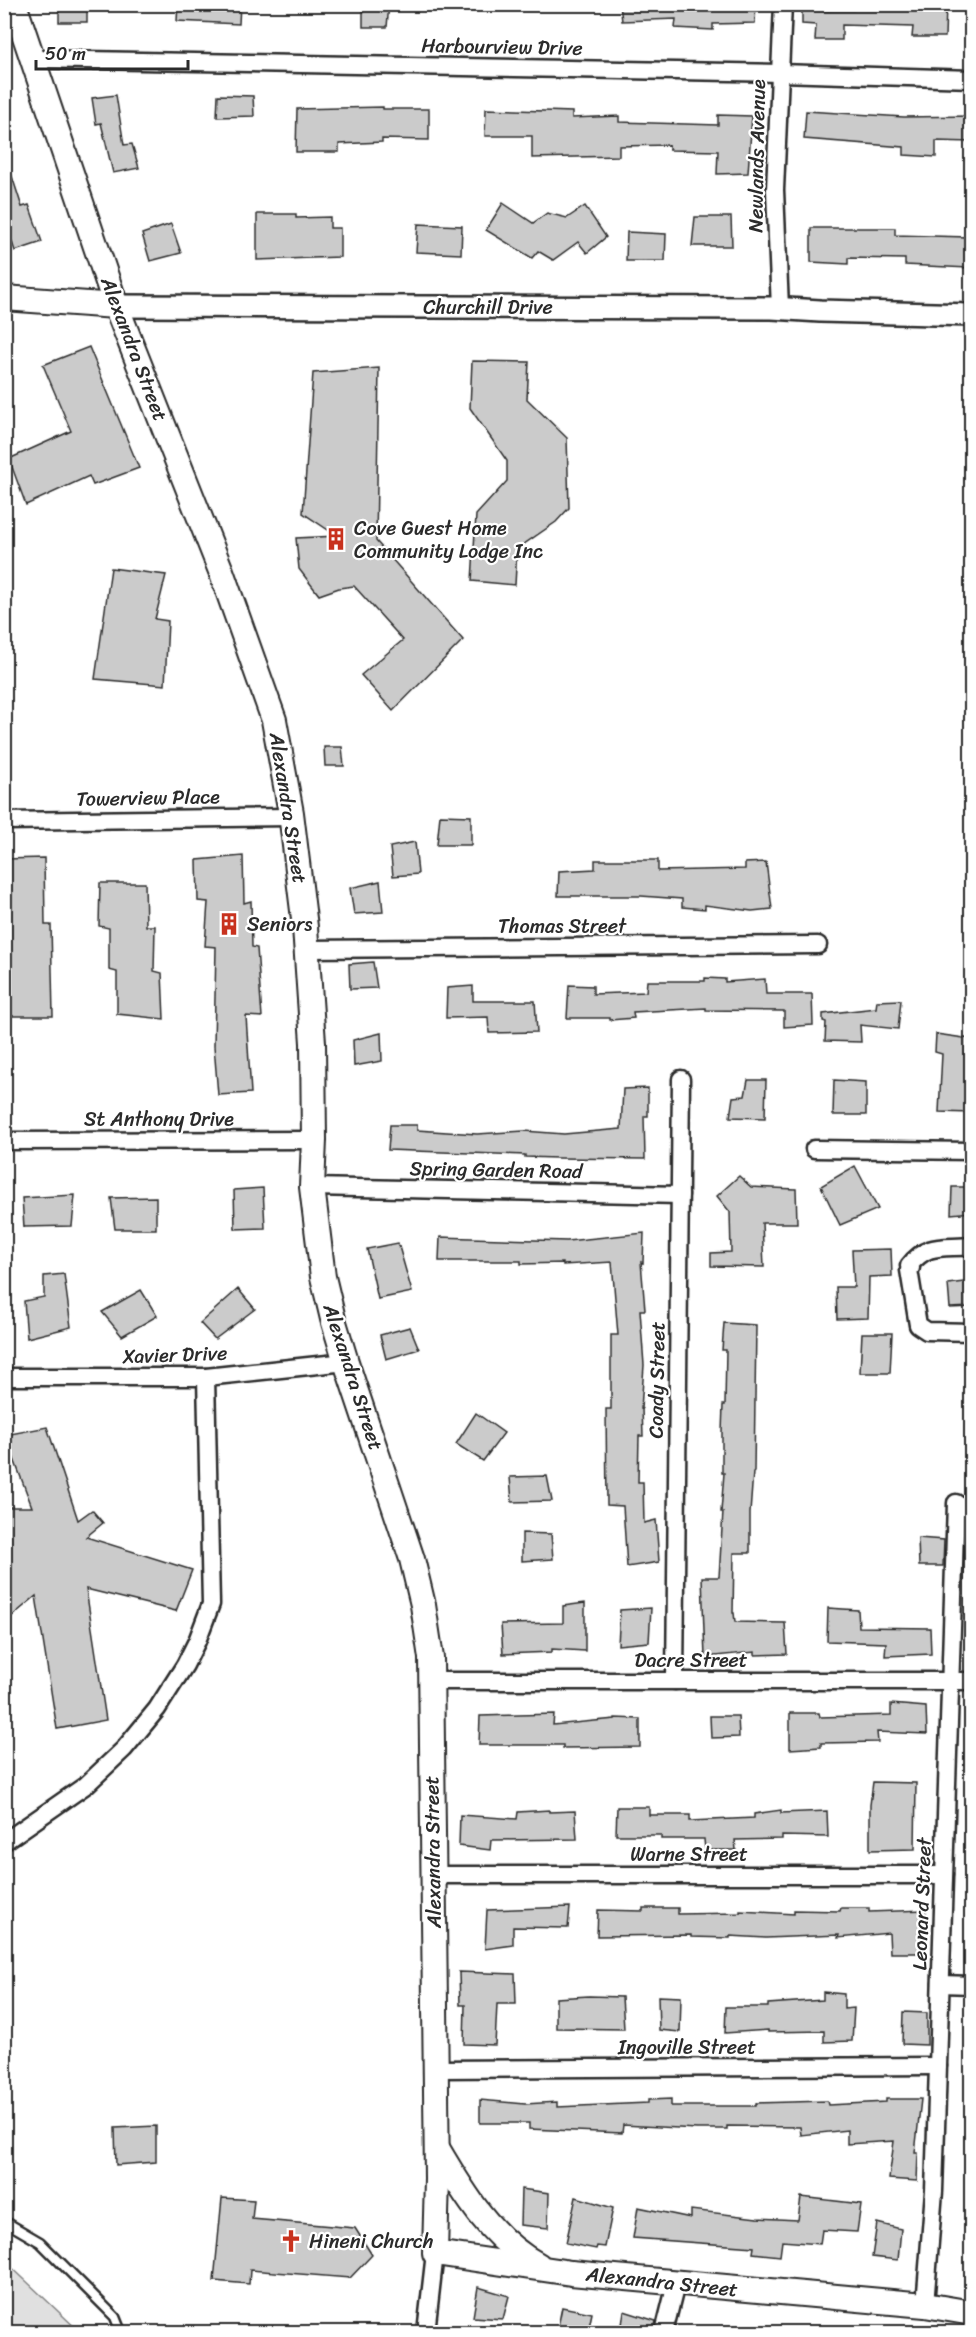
<svg xmlns="http://www.w3.org/2000/svg" width="976" height="2337" font-family="Sriracha,sans-serif">
<style>
.green{fill:#e0e0e0;stroke:#868686;stroke-width:1.5}
.building{fill:#cbcbcb;stroke:#2b2b2b;stroke-width:1.5}
.lines{fill:none;stroke-linecap:round;stroke-linejoin:round}
.service-casing{stroke:#2b2b2b;stroke-width:13}
.minor-casing{stroke:#2b2b2b;stroke-width:21}
.tertiary-casing{stroke:#2b2b2b;stroke-width:26}
.secondary-casing{stroke:#2b2b2b;stroke-width:28}
.service{stroke:#fff;stroke-width:8}
.minor{stroke:#fff;stroke-width:16}
.tertiary{stroke:#fff;stroke-width:21}
.secondary{stroke:#fff;stroke-width:24}
.labels{text-anchor:middle;dominant-baseline:central;stroke-width:4.5;stroke-linejoin:round;paint-order:stroke}
.street-label{font-size:20px;fill:#2b2b2b;stroke:#fff}
.poi-label{font-size:20px;fill:#2b2b2b;stroke:#fff;text-anchor:start}
</style>
<rect width="100%" height="100%" fill="#fff"/>
<filter id="ink" filterUnits="userSpaceOnUse"><feTurbulence type="fractalNoise" baseFrequency=".0167" numOctaves="2"/><feDisplacementMap in="SourceGraphic" scale="12" xChannelSelector="R" yChannelSelector="G"/><feConvolveMatrix kernelMatrix="1 2 1 2 8 2 1 2 1" color-interpolation-filters="sRGB"/></filter>
<g filter="url(#ink)">
<polygon class="green" points="5,2261 80,2332 5,2332"/>
<g class="building">
<rect x="59" y="4" width="28" height="18"/>
<polygon points="178,4 240,4 239,24 177,21"/>
<polygon points="363,4 389,4 387,27 363,27"/>
<polygon points="620,4 756,4 755,23 713,24 713,30 675,28 676,19 622,21"/>
<polygon points="854,4 885,4 885,6 946,4 945,37 912,37 913,27 842,25 842,40 815,40 816,25 802,24 802,11 854,10"/>
<polygon points="116,95 124,145 132,144 139,168 113,173 101,123 96,124 92,98"/>
<polygon points="218,95 253,96 254,116 217,117"/>
<polygon points="383,107 383,109 429,109 429,140 382,139 382,142 339,144 339,152 296,152 297,109"/>
<polygon points="486,109 572,112 572,118 619,116 619,122 718,125 718,115 752,116 748,173 717,174 718,151 669,150 669,145 619,146 619,156 532,158 532,136 485,136"/>
<polygon points="806,111 904,117 972,116 972,142 936,141 936,157 904,155 904,147 804,139"/>
<polygon points="4,164 8,164 22,207 29,205 42,242 15,251 4,218"/>
<polygon points="503,203 533,223 547,213 567,218 585,206 606,237 587,253 578,242 553,260 538,251 532,258 486,230"/>
<polygon points="257,214 296,214 296,218 330,217 330,228 340,228 340,257 257,260"/>
<polygon points="695,217 731,217 732,246 692,246"/>
<polygon points="171,224 181,253 150,261 142,234"/>
<polygon points="418,224 462,226 461,254 416,252"/>
<polygon points="811,228 895,228 895,235 968,237 969,268 905,265 905,259 848,258 848,264 811,262"/>
<polygon points="627,232 666,234 665,261 626,261"/>
<polygon points="89,347 139,468 93,485 89,476 26,505 9,459 71,431 43,365"/>
<polygon points="472,361 529,362 527,399 567,438 569,508 556,522 517,549 515,585 472,581 476,515 507,481 507,461 470,408"/>
<polygon points="379,368 376,541 463,640 393,711 361,675 403,640 354,586 339,588 319,595 299,569 296,538 337,536 303,513 313,373"/>
<polygon points="111,568 166,575 155,619 168,621 165,685 95,679"/>
<polygon points="324,747 342,747 344,766 325,766"/>
<polygon points="440,815 471,816 471,845 437,845"/>
<polygon points="415,842 418,874 393,876 390,847"/>
<polygon points="243,856 244,903 251,901 252,947 257,948 262,1017 246,1016 251,1093 218,1095 214,1046 216,947 205,946 208,902 198,901 197,860"/>
<polygon points="44,858 45,925 51,925 53,1016 9,1016 8,928 4,927 4,859"/>
<polygon points="595,860 658,860 658,871 745,869 745,863 766,862 772,909 752,911 705,905 705,909 682,907 682,899 641,896 558,896 559,871 595,869"/>
<polygon points="380,881 383,912 354,914 350,888"/>
<polygon points="100,883 145,883 146,926 155,926 154,971 162,973 164,1019 117,1014 117,972 109,970 109,928 99,926"/>
<polygon points="373,962 377,988 350,989 349,964"/>
<polygon points="705,978 725,979 725,982 765,979 766,994 812,994 813,1025 784,1027 784,1011 706,1010 706,1008 633,1012 634,1018 610,1020 610,1018 567,1018 569,985 593,986 593,994 646,992 647,981 705,981"/>
<polygon points="473,986 473,1001 535,1001 537,1032 489,1033 488,1017 446,1018 447,988"/>
<polygon points="901,1000 898,1029 860,1025 861,1042 825,1041 826,1022 823,1021 823,1014 876,1008 877,1001"/>
<polygon points="381,1033 382,1061 354,1066 353,1040"/>
<polygon points="936,1034 971,1039 968,1088 972,1088 972,1113 939,1112 942,1054 935,1052"/>
<polygon points="748,1080 766,1080 765,1118 730,1117 733,1097 745,1096"/>
<polygon points="834,1080 866,1082 866,1115 833,1115"/>
<polygon points="648,1088 648,1116 644,1116 645,1159 557,1158 525,1157 525,1155 388,1150 390,1125 417,1125 417,1130 477,1134 524,1131 564,1134 621,1129 623,1089"/>
<polygon points="855,1166 878,1209 840,1225 821,1186"/>
<polygon points="739,1176 751,1187 796,1189 797,1223 762,1223 764,1267 711,1266 711,1253 731,1252 730,1212 717,1196"/>
<polygon points="952,1187 972,1187 972,1212 951,1214"/>
<polygon points="263,1188 265,1228 235,1229 234,1190"/>
<polygon points="75,1195 72,1226 24,1227 22,1198"/>
<polygon points="156,1197 156,1229 115,1229 111,1198"/>
<polygon points="644,1233 643,1263 641,1262 645,1310 640,1310 644,1365 641,1409 642,1409 643,1436 639,1436 638,1482 643,1482 644,1523 656,1520 659,1562 627,1567 623,1506 607,1505 606,1409 611,1409 611,1335 618,1335 612,1262 563,1265 563,1263 521,1264 521,1261 439,1261 440,1237 567,1241"/>
<polygon points="398,1243 412,1292 378,1299 367,1249"/>
<polygon points="891,1249 892,1276 869,1277 868,1318 837,1319 836,1287 854,1287 852,1250"/>
<polygon points="64,1274 71,1327 27,1338 24,1301 44,1297 44,1276"/>
<polygon points="972,1281 972,1307 950,1308 948,1284"/>
<polygon points="238,1289 255,1309 215,1339 200,1323"/>
<polygon points="141,1290 157,1316 122,1336 102,1312"/>
<polygon points="724,1323 756,1325 754,1471 753,1472 750,1513 750,1553 734,1553 733,1613 734,1613 735,1622 785,1623 787,1654 755,1655 755,1652 705,1657 702,1577 719,1577 723,1512 721,1512 724,1473 722,1473 722,1432 723,1405 725,1405 726,1350 722,1350"/>
<polygon points="410,1327 419,1349 386,1359 380,1335"/>
<polygon points="862,1333 892,1333 890,1373 860,1373"/>
<polygon points="476,1413 504,1433 483,1461 456,1444"/>
<polygon points="47,1427 78,1520 92,1510 103,1523 86,1537 192,1570 176,1611 86,1589 106,1720 57,1729 36,1596 4,1623 4,1507 32,1507 5,1435"/>
<polygon points="547,1476 552,1501 512,1502 510,1477"/>
<polygon points="522,1533 551,1534 553,1559 522,1561"/>
<polygon points="918,1538 944,1540 943,1566 919,1566"/>
<polygon points="585,1603 585,1651 552,1649 552,1652 503,1654 501,1624 563,1623 563,1606"/>
<polygon points="651,1608 649,1642 618,1645 620,1610"/>
<polygon points="828,1608 858,1610 859,1627 930,1628 931,1654 885,1656 886,1643 827,1641"/>
<polygon points="891,1704 926,1707 927,1734 877,1732 878,1742 821,1743 821,1747 790,1749 790,1713 819,1713 820,1717 891,1715"/>
<polygon points="554,1714 553,1725 615,1719 615,1718 640,1719 640,1747 563,1748 563,1745 479,1745 480,1716"/>
<polygon points="710,1716 738,1716 739,1737 711,1738"/>
<polygon points="873,1782 916,1783 915,1849 870,1850 870,1805"/>
<polygon points="617,1807 649,1807 649,1815 690,1815 690,1821 754,1818 754,1814 781,1810 781,1813 827,1811 828,1837 782,1836 782,1839 735,1840 736,1850 705,1850 704,1839 661,1839 661,1835 616,1835"/>
<polygon points="549,1810 549,1812 575,1811 577,1839 491,1840 490,1850 459,1846 460,1815 517,1819 518,1812"/>
<polygon points="570,1907 568,1928 513,1927 513,1945 485,1949 487,1910"/>
<polygon points="643,1908 678,1908 678,1914 740,1913 740,1911 794,1914 794,1910 840,1911 841,1908 869,1908 869,1912 926,1910 925,1953 890,1953 889,1933 838,1938 839,1935 766,1938 730,1936 730,1938 691,1937 691,1935 597,1936 598,1910 643,1911"/>
<polygon points="459,1972 515,1974 516,2004 497,2004 495,2045 464,2044 465,2005 460,2005"/>
<polygon points="823,1992 844,1994 844,2009 854,2008 852,2041 824,2042 824,2031 768,2032 768,2030 725,2033 726,2007 768,2007 768,2004 823,2000"/>
<polygon points="589,1996 622,1997 624,2029 556,2028 556,1998"/>
<polygon points="658,1996 681,1997 680,2032 659,2030"/>
<polygon points="903,2012 927,2013 927,2045 902,2044"/>
<polygon points="671,2099 671,2106 756,2106 756,2103 827,2101 828,2105 886,2102 886,2099 921,2099 915,2153 918,2153 917,2181 889,2179 894,2141 847,2144 847,2130 801,2135 800,2127 727,2126 727,2129 697,2129 623,2125 622,2133 529,2129 529,2123 480,2123 480,2100 525,2104 557,2102 557,2107 648,2103 648,2100"/>
<polygon points="156,2126 156,2162 116,2165 115,2128"/>
<polygon points="521,2189 549,2193 548,2228 520,2225"/>
<polygon points="576,2197 613,2208 605,2247 597,2246 596,2249 566,2243"/>
<polygon points="801,2197 861,2204 857,2232 822,2230 820,2244 782,2241 780,2256 753,2253 754,2247 633,2238 638,2207 691,2218 691,2210 757,2218 798,2220"/>
<polygon points="222,2198 254,2200 252,2219 355,2228 372,2255 350,2278 250,2270 249,2284 214,2281"/>
<polygon points="877,2223 901,2229 898,2260 872,2257"/>
<polygon points="478,2287 509,2296 503,2319 473,2317"/>
<polygon points="562,2307 592,2313 588,2332 557,2332"/>
<polygon points="624,2311 656,2321 654,2332 621,2332"/>
</g>
<g class="lines">
<g class="service-casing">
<polyline id="service" points="4,2221 40,2242 115,2317 121,2332"/>
</g>
<g class="minor-casing">
<g id="minor">
<polyline points="32,59 780,73 972,79"/>
<polyline points="780,308 775,190 783,4"/>
<polyline points="4,821 291,817"/>
<polyline points="307,949 818,945"/>
<polyline points="4,1141 314,1140"/>
<polyline points="814,1149 972,1151"/>
<polyline points="312,1187 680,1195"/>
<path d="M972 1246C942 1249 928 1242 909 1266L911 1268 909 1270 918 1325 927 1331 972 1332"/>
<polyline points="4,1377 206,1377 346,1362"/>
<polyline points="432,1681 972,1681"/>
<polyline points="675,1681 681,1079"/>
<polyline points="4,1842 86,1785 124,1749 157,1709 185,1665 197,1641 211,1604 206,1377"/>
<polyline points="434,1875 944,1875"/>
<polyline points="941,1984 972,1985"/>
<polyline points="436,2069 938,2066"/>
<polyline points="925,2305 934,2191 956,1503"/>
<polyline points="426,2332 435,2253"/>
<polyline points="664,2332 676,2284"/>
</g>
</g>
<g class="tertiary-casing">
<polyline id="tertiary" points="116,306 772,308 820,311 972,315"/>
</g>
<g class="secondary-casing">
<g id="secondary">
<polyline points="14,4 116,306 221,571 274,720 291,813 305,927 313,1043 314,1140 312,1187 323,1277 333,1319 346,1362 412,1559 423,1605 431,1658 437,2178 435,2253 571,2273 925,2305 972,2313"/>
<polyline points="4,298 116,306"/>
<path d="M437 2148C464 2194 491 2239 538 2265"/>
</g>
</g>
<use href="#service" class="service"/>
<use href="#minor" class="minor"/>
<use href="#tertiary" class="tertiary"/>
<use href="#secondary" class="secondary"/>
</g>
</g>
<defs>
<g id="building-bare" transform="scale(1.8)"><path d="M-4-6H4V6H1V3H-1V6H-4ZM-2.5-4.3h1.7v1.8h-1.7ZM.8-4.3h1.7v1.8H.8ZM-2.5-1h1.7V.8h-1.7ZM.8-1h1.7V.8H.8Z" fill="#c8321e" stroke="#fff" stroke-width="2.5" paint-order="stroke"/></g>
<g id="church-bare" transform="scale(1.8)"><path d="M-1.2-6h2.4v3.5h3.3v2.4h-3.3V6h-2.4V-.1h-3.3v-2.4h3.3Z" fill="#c8321e" stroke="#fff" stroke-width="2.5" paint-order="stroke"/></g>
</defs>
<g fill-rule="evenodd">
<use href="#building-bare" x="336" y="539"/>
<use href="#building-bare" x="229" y="924"/>
<use href="#church-bare" x="291" y="2241"/>
</g>
<g class="labels">
<g class="street-label">
<text transform="translate(502 47) rotate(1)">Harbourview Drive</text>
<text transform="translate(757 156) rotate(-89)">Newlands Avenue</text>
<text x="488" y="307">Churchill Drive</text>
<text transform="translate(134 349) rotate(69)">Alexandra Street</text>
<text transform="translate(148 798) rotate(-1)">Towerview Place</text>
<text transform="translate(288 808) rotate(81)">Alexandra Street</text>
<text x="562" y="926">Thomas Street</text>
<text x="159" y="1119">St Anthony Drive</text>
<text transform="translate(496 1170) rotate(1)">Spring Garden Road</text>
<text transform="translate(175 1355) rotate(-2)">Xavier Drive</text>
<text transform="translate(353 1377) rotate(72)">Alexandra Street</text>
<text transform="translate(657 1380) rotate(-89)">Coady Street</text>
<text x="691" y="1660">Dacre Street</text>
<text transform="translate(433 1852) rotate(-91)">Alexandra Street</text>
<text x="689" y="1854">Warne Street</text>
<text transform="translate(922 1904) rotate(-88)">Leonard Street</text>
<text x="687" y="2047">Ingoville Street</text>
<text transform="translate(662 2282) rotate(6)">Alexandra Street</text>
</g>
<g class="poi-label">
<text x="354" y="528">Cove Guest Home<tspan x="354" dy="23">Community Lodge Inc</tspan></text>
<text x="247" y="924">Seniors</text>
<text x="309" y="2241">Hineni Church</text>
</g>
</g>
<rect width="976" height="2337" fill="none" stroke="#fff" stroke-width="24"/>
<rect x="12" y="12" width="952" height="2313" fill="none" stroke="#2b2b2b" stroke-width="2" filter="url(#ink)"/>
<path d="M36 60v9h152v-9" fill="none" stroke="#2b2b2b" stroke-width="3"/>
<text x="45" y="60" font-size="18" fill="#2b2b2b" stroke="#ffffff" stroke-width="4.5" paint-order="stroke">50 m</text>
</svg>
